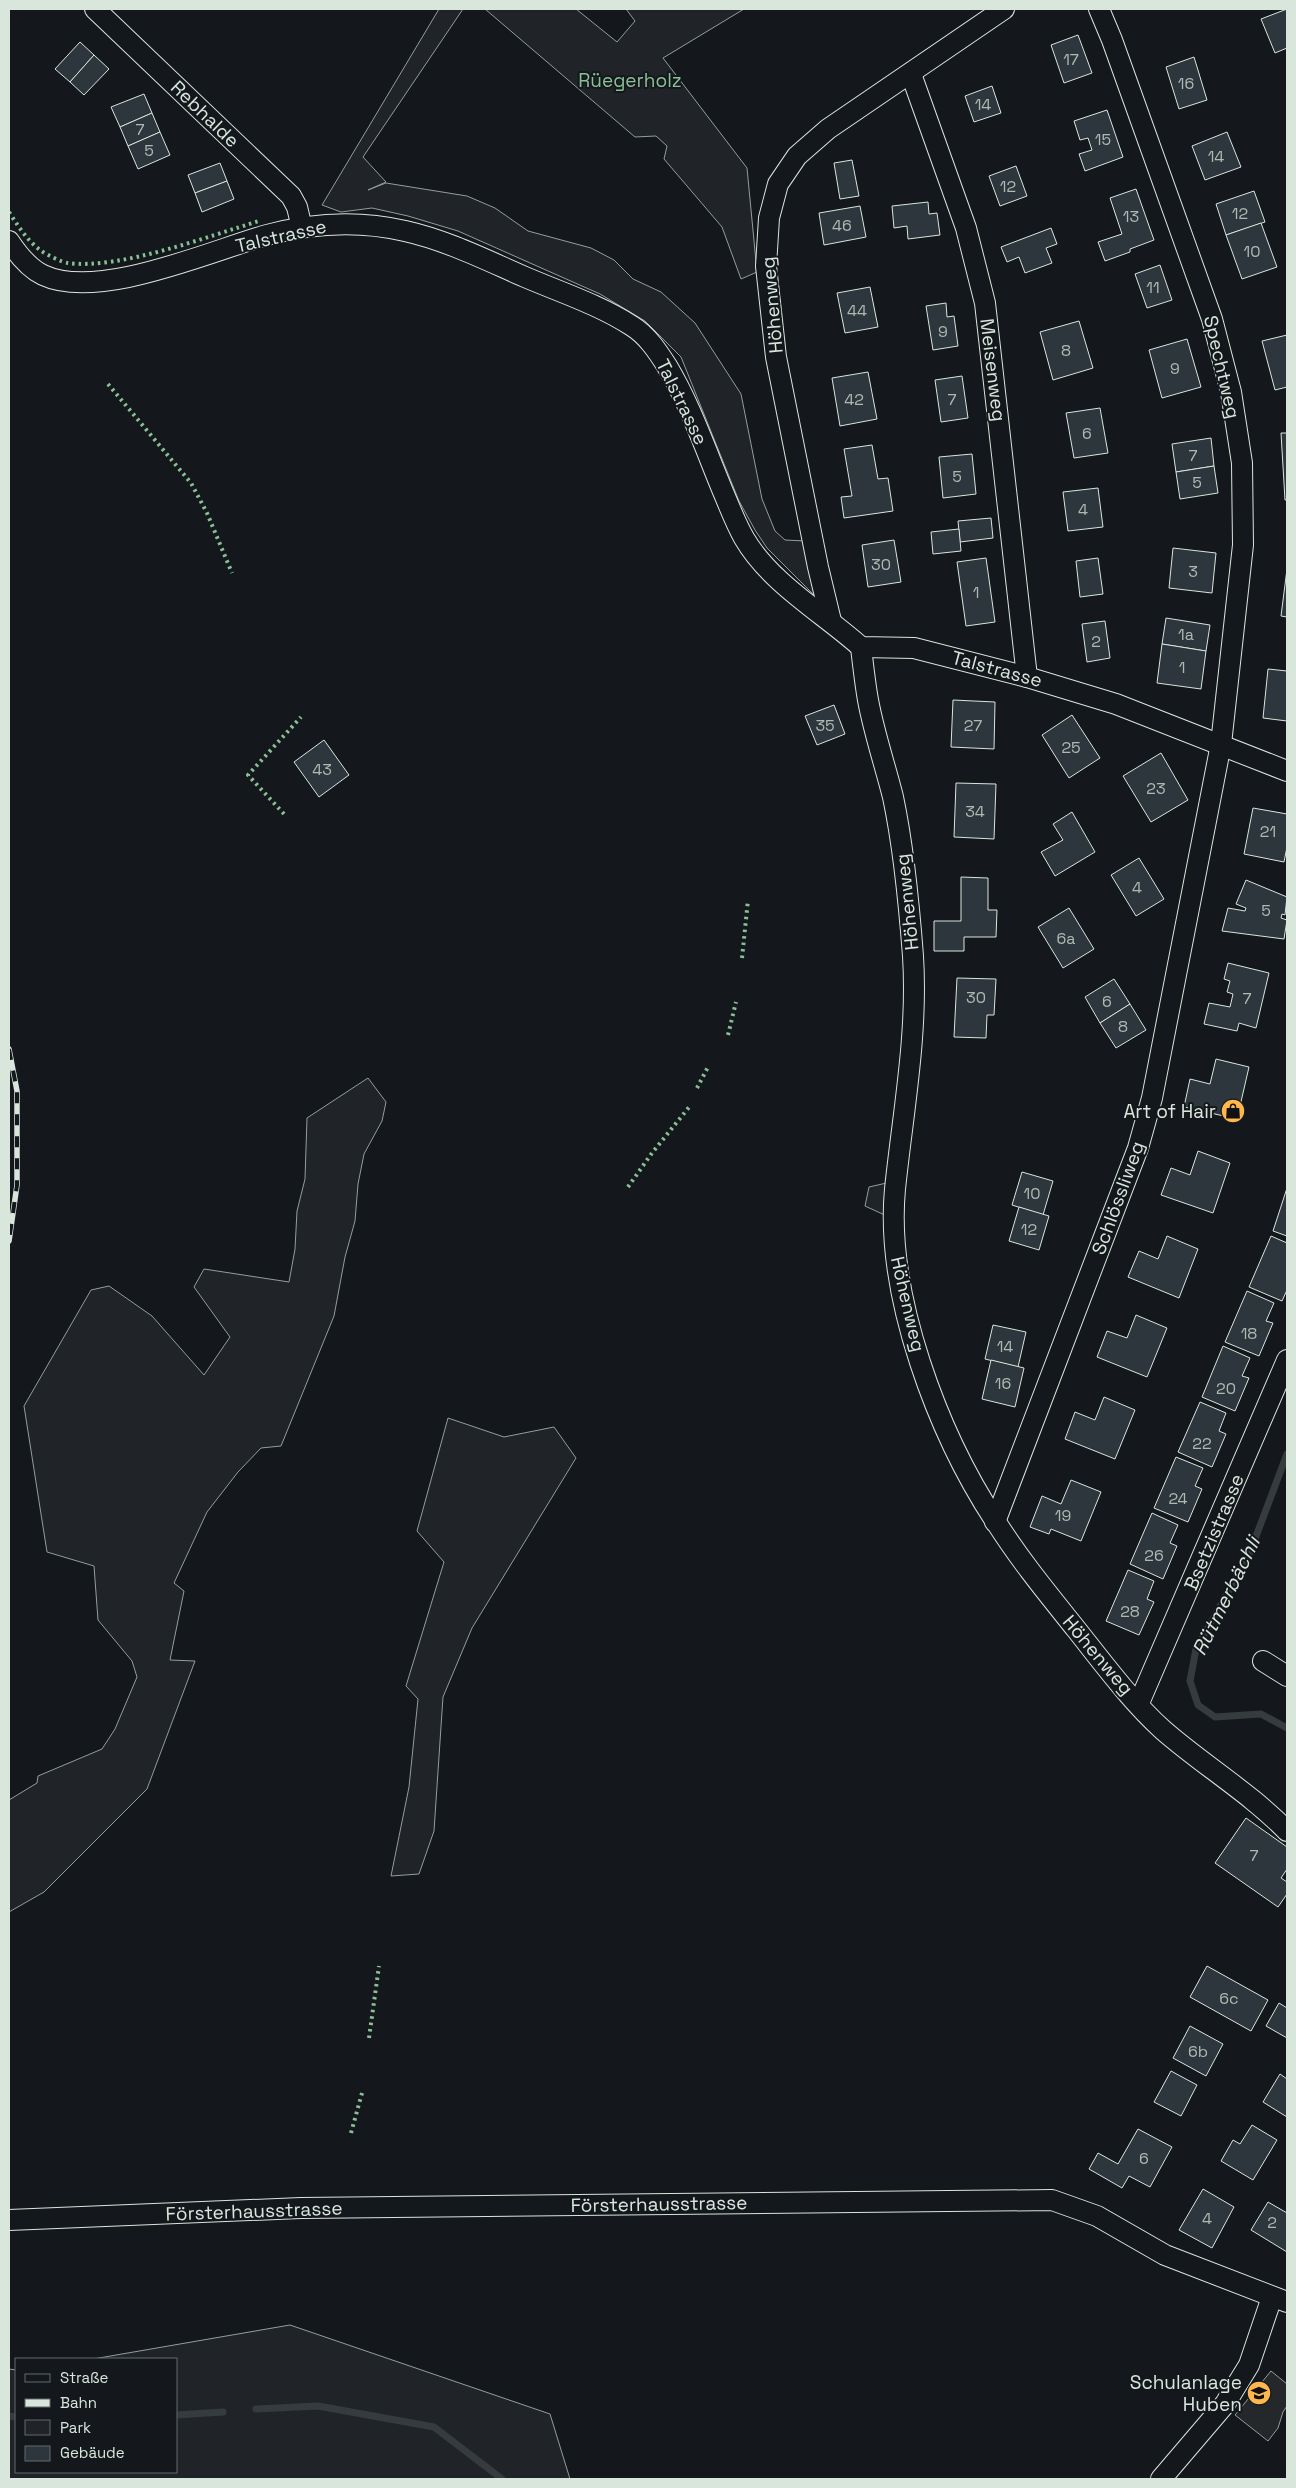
<svg xmlns="http://www.w3.org/2000/svg" width="1296" height="2488" font-family="'Space Grotesk',sans-serif">
<style>
.green{fill:#202428;stroke:#939e99}
.parking{fill:#24282b;stroke:#939e99}
.lines{fill:none;stroke-linecap:round;stroke-linejoin:round}
.stream{stroke:#363b3e;stroke-width:7}
.building{fill:#2c363c;stroke:#d8e6dc}
.minor-casing{stroke:#d8e6dc;stroke-width:22}
.minor{stroke:#14181c;stroke-width:20}
.rail-casing{stroke:#d8e6dc;stroke-width:5.5}
.rail{stroke:#14181c;stroke-width:4;stroke-dasharray:11;stroke-linecap:butt}
.hedge{stroke:#8ac095;stroke-width:4;stroke-dasharray:2.5 4;stroke-linecap:butt}
.labels{text-anchor:middle;dominant-baseline:central;stroke-width:4;stroke-linejoin:round;paint-order:stroke}
.number-label{font-size:16px;fill:#adbab4}
.park-label{font-size:19px;fill:#8ac095;stroke:#14181c}
.street-label{font-size:19px;fill:#d8e6dc;stroke:#14181c}
.poi-label{font-size:19px;fill:#d8e6dc;stroke:#14181c;text-anchor:end}
.water-label{font-size:20px;font-style:italic;fill:#d8e6dc;stroke:#14181c}
</style>
<rect width="100%" height="100%" fill="#14181c"/>
<g class="green">
<polygon points="439,9 463,9 363,157 386,182 368,190 386,183 467,196 495,208 528,231 591,248 614,260 633,279 661,292 695,323 741,394 762,499 775,531 785,540 806,541 820,601 767,548 755,530 739,501 681,357 645,321 600,294 458,231 408,216 372,208 341,212 322,205"/>
<polygon points="485,9 576,9 617,42 635,21 626,9 744,9 663,58 747,168 757,272 741,279 722,227 664,159 667,146 656,136 635,137"/>
<polygon points="368,1078 386,1102 382,1121 364,1154 358,1184 355,1221 345,1257 334,1316 281,1446 261,1448 238,1472 207,1512 174,1583 184,1591 170,1660 195,1661 147,1789 44,1892 9,1912 9,1800 37,1783 38,1776 102,1749 115,1729 137,1677 132,1661 98,1620 94,1566 47,1552 24,1406 91,1290 109,1286 152,1316 204,1375 230,1337 194,1287 204,1269 289,1282 295,1249 297,1211 305,1179 307,1118"/>
<polygon points="891,1182 889,1217 865,1206 869,1187"/>
<polygon points="448,1418 504,1437 554,1427 576,1458 472,1628 443,1697 434,1831 419,1874 391,1876 409,1787 418,1699 406,1686 444,1562 417,1531"/>
<polygon points="290,2325 550,2414 570,2479 9,2479 9,2369 16,2370 16,2472 176,2472 176,2359 93,2359"/>
</g>
<polygon class="parking" points="1271,2371 1287,2384 1287,2406 1283,2412 1278,2428 1268,2441 1235,2415"/>
<g class="lines">
<g class="stream">
<polyline points="1287,1454 1249,1555 1196,1649 1190,1681 1198,1705 1215,1717 1261,1714 1287,1728"/>
<polyline points="256,2409 318,2406 434,2427 502,2479"/>
<polyline points="176,2415 223,2412"/>
<polyline points="9,2416 16,2417"/>
</g>
</g>
<g class="building">
<polygon points="1287,9 1287,48 1275,53 1261,19"/>
<polygon points="1078,35 1092,73 1064,83 1051,45"/>
<polygon points="80,42 94,55 70,82 55,69"/>
<polygon points="94,55 109,69 84,95 70,82"/>
<polygon points="1194,57 1207,100 1179,109 1166,67"/>
<polygon points="992,86 1001,113 974,122 965,96"/>
<polygon points="144,94 152,113 120,127 111,107"/>
<polygon points="1107,110 1123,157 1085,171 1079,154 1092,150 1088,138 1080,140 1074,121"/>
<polygon points="152,113 160,132 128,146 120,127"/>
<polygon points="160,132 170,155 138,169 128,146"/>
<polygon points="1227,132 1241,167 1205,180 1192,146"/>
<polygon points="852,160 859,196 840,199 834,163"/>
<polygon points="220,163 227,181 195,193 188,175"/>
<polygon points="1016,166 1027,196 1000,206 989,176"/>
<polygon points="227,181 234,199 202,212 195,193"/>
<polygon points="1136,189 1154,240 1130,249 1130,252 1105,261 1098,242 1122,234 1110,198"/>
<polygon points="1254,191 1265,222 1226,235 1216,204"/>
<polygon points="928,202 929,214 937,213 940,235 908,239 907,226 894,228 892,206"/>
<polygon points="860,206 866,237 824,245 819,213"/>
<polygon points="1261,223 1277,267 1242,279 1226,235"/>
<polygon points="1051,228 1057,244 1046,248 1052,263 1025,273 1019,257 1007,262 1001,247"/>
<polygon points="1160,265 1172,300 1147,308 1135,274"/>
<polygon points="870,287 878,327 845,333 837,293"/>
<polygon points="946,303 947,317 954,316 958,346 933,350 926,306"/>
<polygon points="1079,321 1093,368 1053,380 1040,332"/>
<polygon points="1287,335 1287,387 1275,390 1262,341"/>
<polygon points="1187,339 1201,387 1162,398 1149,350"/>
<polygon points="868,372 877,419 840,426 832,378"/>
<polygon points="962,376 968,418 941,422 935,380"/>
<polygon points="1100,408 1108,453 1074,458 1066,413"/>
<polygon points="1281,433 1287,433 1287,500 1285,500"/>
<polygon points="1211,438 1214,466 1176,472 1172,444"/>
<polygon points="872,445 878,479 888,478 893,511 844,518 841,497 852,496 844,449"/>
<polygon points="972,454 976,494 943,498 939,457"/>
<polygon points="1214,466 1218,493 1180,499 1176,472"/>
<polygon points="1098,488 1103,527 1068,531 1063,492"/>
<polygon points="991,518 993,538 960,542 958,521"/>
<polygon points="959,529 961,551 933,554 931,532"/>
<polygon points="894,540 901,582 868,587 862,545"/>
<polygon points="1173,548 1216,553 1212,593 1169,588"/>
<polygon points="986,558 995,622 966,626 957,562"/>
<polygon points="1098,558 1103,594 1080,597 1076,561"/>
<polygon points="1287,569 1287,617 1281,616"/>
<polygon points="1166,618 1210,625 1206,651 1162,644"/>
<polygon points="1105,621 1110,658 1087,662 1082,624"/>
<polygon points="1162,644 1206,651 1201,689 1157,683"/>
<polygon points="1268,669 1287,671 1287,721 1263,718"/>
<polygon points="953,700 995,702 994,749 951,747"/>
<polygon points="834,705 845,734 817,745 805,716"/>
<polygon points="1072,715 1100,758 1069,778 1042,735"/>
<polygon points="324,740 349,775 319,797 294,762"/>
<polygon points="1161,753 1188,800 1151,822 1123,776"/>
<polygon points="956,783 996,784 994,839 954,837"/>
<polygon points="1253,808 1287,814 1287,847 1284,862 1244,854"/>
<polygon points="1072,812 1095,852 1055,876 1041,852 1063,840 1053,824"/>
<polygon points="1139,858 1164,899 1136,916 1111,875"/>
<polygon points="961,877 988,878 988,910 997,910 996,937 964,937 964,951 934,951 934,921 961,921"/>
<polygon points="1246,880 1287,897 1285,915 1282,914 1281,918 1287,920 1284,939 1222,931 1228,908 1245,911 1246,908 1236,904"/>
<polygon points="1069,908 1094,949 1063,968 1038,927"/>
<polygon points="1228,963 1269,973 1256,1028 1239,1023 1237,1031 1204,1024 1209,1003 1230,1007 1233,994 1227,992 1230,981 1224,979"/>
<polygon points="957,978 996,979 994,1015 987,1015 986,1038 954,1037"/>
<polygon points="1114,979 1130,1004 1100,1023 1085,997"/>
<polygon points="1130,1004 1146,1030 1116,1048 1100,1023"/>
<polygon points="1216,1059 1249,1067 1237,1119 1184,1107 1190,1079 1210,1084"/>
<polygon points="1198,1151 1230,1163 1213,1213 1161,1195 1171,1168 1190,1175"/>
<polygon points="1022,1172 1053,1181 1043,1215 1012,1205"/>
<polygon points="1287,1188 1287,1236 1273,1231"/>
<polygon points="1019,1207 1049,1216 1039,1250 1009,1241"/>
<polygon points="1167,1236 1198,1249 1179,1298 1128,1277 1139,1251 1158,1259"/>
<polygon points="1271,1236 1287,1243 1287,1290 1282,1301 1249,1287"/>
<polygon points="1247,1291 1274,1303 1266,1321 1273,1323 1259,1356 1225,1342"/>
<polygon points="1136,1315 1167,1328 1147,1377 1097,1357 1107,1331 1127,1338"/>
<polygon points="993,1325 1026,1332 1018,1367 985,1359"/>
<polygon points="1223,1346 1250,1358 1242,1376 1249,1378 1235,1411 1202,1397"/>
<polygon points="991,1360 1024,1368 1015,1407 982,1399"/>
<polygon points="1104,1397 1135,1410 1115,1459 1065,1439 1075,1412 1095,1420"/>
<polygon points="1200,1402 1226,1413 1219,1431 1226,1434 1212,1467 1178,1452"/>
<polygon points="1176,1457 1203,1468 1195,1486 1202,1489 1188,1522 1154,1508"/>
<polygon points="1071,1480 1101,1492 1081,1541 1051,1529 1049,1534 1030,1527 1042,1496 1061,1504"/>
<polygon points="1152,1513 1178,1525 1170,1543 1177,1546 1163,1579 1130,1564"/>
<polygon points="1128,1570 1154,1581 1147,1599 1154,1602 1139,1635 1106,1621"/>
<polygon points="1246,1818 1287,1847 1287,1869 1281,1878 1287,1882 1287,1894 1278,1907 1215,1863"/>
<polygon points="1207,1966 1268,2000 1251,2031 1190,1997"/>
<polygon points="1279,2003 1287,2008 1287,2038 1266,2026"/>
<polygon points="1190,2026 1223,2044 1206,2076 1173,2058"/>
<polygon points="1171,2071 1197,2085 1181,2116 1154,2102"/>
<polygon points="1280,2074 1287,2079 1287,2117 1263,2102"/>
<polygon points="1252,2125 1277,2140 1253,2180 1221,2161 1233,2140 1240,2144"/>
<polygon points="1138,2129 1172,2147 1150,2187 1129,2176 1122,2188 1089,2169 1098,2153 1118,2164"/>
<polygon points="1203,2189 1234,2207 1212,2248 1179,2230"/>
<polygon points="1268,2202 1287,2213 1287,2252 1251,2230"/>
</g>
<g class="lines">
<g class="minor-casing">
<g id="minor">
<polyline points="95,9 291,196 297,207 302,228"/>
<polyline points="911,74 966,228 985,303 1027,677"/>
<path d="M9 241C17 253 30 269 43 275 98 301 210 251 267 235 312 223 358 220 405 231 446 240 486 260 525 277 560 292 600 305 632 326 647 335 658 352 667 366 691 406 706 451 724 494 730 508 736 524 744 538 770 583 823 613 861 647L914 648 1027 677 1116 704 1287 771"/>
<polyline points="831,621 818,567 776,357 766,266 769,218 778,184 797,156 828,129 1004,9"/>
<path d="M861 647C863 665 865 683 868 700 874 733 885 765 893 797 904 849 909 903 913 956 918 1034 903 1112 895 1189 885 1295 938 1434 996 1522 1020 1560 1048 1594 1076 1629 1103 1663 1131 1701 1163 1730 1203 1765 1250 1793 1287 1831"/>
<polyline points="995,1522 1138,1148 1152,1098 1221,744 1243,545 1242,463 1231,392 1212,319 1112,40 1099,9"/>
<polyline points="1263,1661 1287,1676"/>
<polyline points="1139,1703 1287,1360"/>
<polyline points="9,2220 301,2208 1052,2200 1097,2216 1165,2255 1287,2302"/>
<polyline points="1161,2479 1225,2404 1249,2365 1272,2297"/>
</g>
</g>
<use href="#minor" class="minor"/>
<g class="rail-casing">
<polyline id="rail" points="9,1049 17,1091 17,1185 9,1241"/>
</g>
<use href="#rail" class="rail"/>
<g class="hedge">
<path d="M9 212C18 226 27 240 40 250 47 255 61 262 68 263 119 270 209 236 259 221"/>
<polyline points="108,384 191,483 207,513 232,573"/>
<polyline points="284,814 248,775 301,717"/>
<polyline points="742,958 748,900"/>
<polyline points="728,1035 736,1002"/>
<polyline points="697,1088 709,1065"/>
<polyline points="628,1187 652,1153 690,1106"/>
<polyline points="369,2038 379,1966"/>
<polyline points="351,2133 362,2093"/>
</g>
</g>
<defs>
<g id="shop-disc" transform="scale(1.25)"><circle r="9.5" fill="#ffb74d" stroke="#14181c"/><path d="M-5-2.5h2.3a2.7 3.5 0 0 1 5.4 0H5L5.5 6h-11ZM-1.5-2.5h3a1.5 2.3 0 0 0-3 0Z" fill="#111"/></g>
<g id="school-disc" transform="scale(1.25)"><circle r="9.5" fill="#ffb74d" stroke="#14181c"/><path d="M0-5L7-2L0 1L-7-2ZM-4 1L0 2.5L4 1V4Q0 6-4 4Z" fill="#111"/></g>
</defs>
<g fill-rule="evenodd">
<use href="#shop-disc" x="1233" y="1111"/>
<use href="#school-disc" x="1259" y="2393"/>
</g>
<g class="labels">
<g class="number-label">
<text x="1071" y="59">17</text>
<text x="1186" y="83">16</text>
<text x="983" y="104">14</text>
<text x="140" y="129">7</text>
<text x="1103" y="139">15</text>
<text x="149" y="150">5</text>
<text x="1216" y="156">14</text>
<text x="1008" y="186">12</text>
<text x="1240" y="213">12</text>
<text x="1131" y="216">13</text>
<text x="842" y="225">46</text>
<text x="1252" y="251">10</text>
<text x="1153" y="287">11</text>
<text x="857" y="310">44</text>
<text x="943" y="331">9</text>
<text x="1066" y="350">8</text>
<text x="1175" y="368">9</text>
<text x="854" y="399">42</text>
<text x="952" y="399">7</text>
<text x="1087" y="433">6</text>
<text x="1193" y="455">7</text>
<text x="957" y="476">5</text>
<text x="1197" y="482">5</text>
<text x="1083" y="509">4</text>
<text x="881" y="564">30</text>
<text x="1193" y="571">3</text>
<text x="976" y="592">1</text>
<text x="1186" y="634">1a</text>
<text x="1096" y="641">2</text>
<text x="1182" y="667">1</text>
<text x="825" y="725">35</text>
<text x="973" y="725">27</text>
<text x="1071" y="747">25</text>
<text x="322" y="769">43</text>
<text x="1156" y="788">23</text>
<text x="975" y="811">34</text>
<text x="1268" y="831">21</text>
<text x="1137" y="887">4</text>
<text x="1266" y="910">5</text>
<text x="1066" y="938">6a</text>
<text x="976" y="997">30</text>
<text x="1247" y="998">7</text>
<text x="1107" y="1001">6</text>
<text x="1123" y="1026">8</text>
<text x="1032" y="1193">10</text>
<text x="1029" y="1229">12</text>
<text x="1249" y="1333">18</text>
<text x="1005" y="1346">14</text>
<text x="1003" y="1383">16</text>
<text x="1226" y="1388">20</text>
<text x="1202" y="1443">22</text>
<text x="1178" y="1498">24</text>
<text x="1063" y="1515">19</text>
<text x="1154" y="1555">26</text>
<text x="1130" y="1611">28</text>
<text x="1254" y="1855">7</text>
<text x="1229" y="1998">6c</text>
<text x="1198" y="2051">6b</text>
<text x="1144" y="2158">6</text>
<text x="1207" y="2218">4</text>
<text x="1272" y="2222">2</text>
</g>
<g class="park-label">
<text x="630" y="80">Rüegerholz</text>
</g>
<g class="street-label">
<text transform="translate(205 114) rotate(44)">Rebhalde</text>
<text transform="translate(281 236) rotate(-13)">Talstrasse</text>
<text transform="translate(772 305) rotate(-95)">Höhenweg</text>
<text transform="translate(1222 367) rotate(77)">Spechtweg</text>
<text transform="translate(993 370) rotate(83)">Meisenweg</text>
<text transform="translate(682 402) rotate(64)">Talstrasse</text>
<text transform="translate(997 669) rotate(15)">Talstrasse</text>
<text transform="translate(907 902) rotate(-96)">Höhenweg</text>
<text transform="translate(1118 1198) rotate(-70)">Schlössliweg</text>
<text transform="translate(908 1304) rotate(77)">Höhenweg</text>
<text transform="translate(1214 1532) rotate(-67)">Bsetzistrasse</text>
<text transform="translate(1098 1655) rotate(50)">Höhenweg</text>
<text transform="translate(659 2204) rotate(-1)">Försterhausstrasse</text>
<text transform="translate(254 2211) rotate(-2)">Försterhausstrasse</text>
</g>
<g class="poi-label">
<text x="1216" y="1111">Art of Hair</text>
<text x="1242" y="2382">Schulanlage<tspan x="1242" dy="22">Huben</tspan></text>
</g>
<g class="water-label">
<text transform="translate(1226 1596) rotate(-64)">Rütmerbächli</text>
</g>
</g>
<rect width="1296" height="2488" fill="none" stroke="#d8e6dc" stroke-width="20"/>
<rect x="15" y="2358" width="162" height="115" fill="#14181c" stroke="#626a69"/>
<rect x="25" y="2374" width="25" height="8" fill="#14181c" stroke="#626a69"/>
<text x="60" y="2383" font-size="15" fill="#d8e6dc">Straße</text>
<rect x="25" y="2399" width="25" height="8" fill="#d8e6dc" stroke="#626a69"/>
<text x="60" y="2408" font-size="15" fill="#d8e6dc">Bahn</text>
<rect x="25" y="2420" width="25" height="15" fill="#202428" stroke="#626a69"/>
<text x="60" y="2433" font-size="15" fill="#d8e6dc">Park</text>
<rect x="25" y="2446" width="25" height="15" fill="#2c363c" stroke="#626a69"/>
<text x="60" y="2458" font-size="15" fill="#d8e6dc">Gebäude</text>
</svg>
